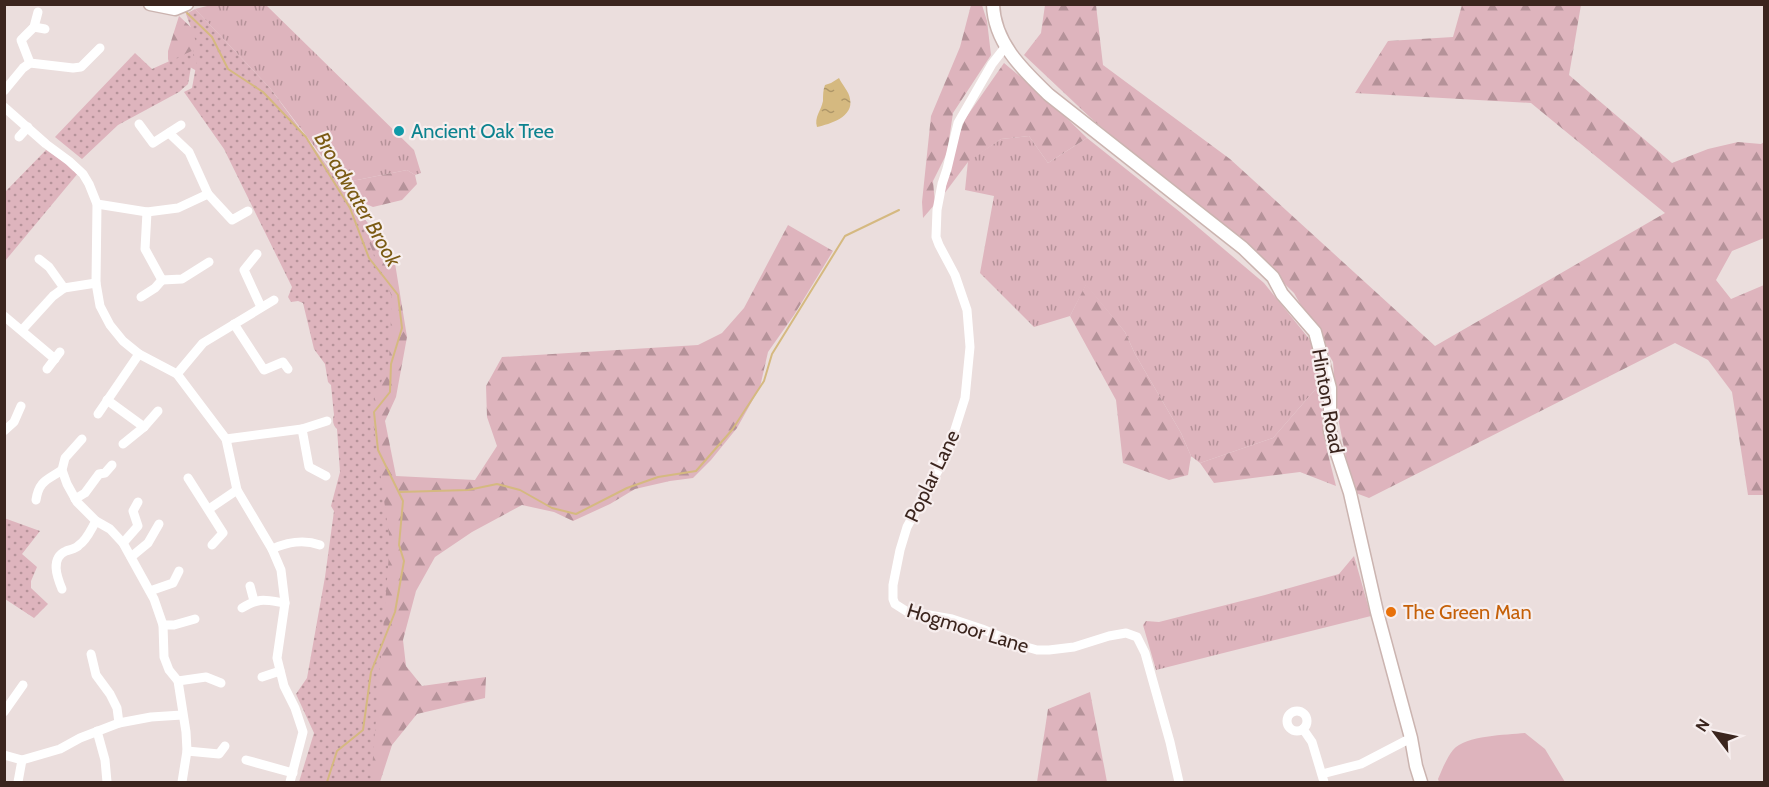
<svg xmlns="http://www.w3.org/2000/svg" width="1769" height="787" font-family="Cabin,sans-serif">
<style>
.grass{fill:url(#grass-tufts)}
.forest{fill:url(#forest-firs)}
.park{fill:url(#park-dots)}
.garden{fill:#deb4bd}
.water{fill:url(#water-ripples)}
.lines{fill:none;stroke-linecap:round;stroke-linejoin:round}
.stream{stroke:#d5b980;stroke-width:2}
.secondary-casing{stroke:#cbb4b0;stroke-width:15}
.street{stroke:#fff;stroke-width:9}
.secondary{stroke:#fff;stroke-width:12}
.culture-dot{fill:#0f9aa8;stroke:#f7eeee;stroke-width:2}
.food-dot{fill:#e8710a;stroke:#f7eeee;stroke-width:2}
.labels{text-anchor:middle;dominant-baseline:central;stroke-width:4.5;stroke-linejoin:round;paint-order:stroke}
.culture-label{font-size:20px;fill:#0d838f;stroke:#f7eeee;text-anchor:start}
.street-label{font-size:20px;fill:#3b251e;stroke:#f7eeee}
.food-label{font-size:20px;fill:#c56008;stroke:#f7eeee;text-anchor:start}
.water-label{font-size:21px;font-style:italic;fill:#7b5b14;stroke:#f7eeee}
</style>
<defs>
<pattern id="grass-tufts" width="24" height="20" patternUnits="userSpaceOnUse" patternTransform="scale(1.5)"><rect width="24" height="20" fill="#deb4bd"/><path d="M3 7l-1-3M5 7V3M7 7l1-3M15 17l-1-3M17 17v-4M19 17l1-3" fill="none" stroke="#b59299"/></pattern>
<pattern id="forest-firs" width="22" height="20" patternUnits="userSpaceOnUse" patternTransform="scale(1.5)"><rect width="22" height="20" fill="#deb4bd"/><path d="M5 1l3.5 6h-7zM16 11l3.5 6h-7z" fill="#b59299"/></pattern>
<pattern id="park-dots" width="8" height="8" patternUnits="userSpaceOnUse" patternTransform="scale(1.5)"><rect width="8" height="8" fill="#deb4bd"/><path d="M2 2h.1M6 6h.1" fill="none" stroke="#b59299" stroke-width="1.8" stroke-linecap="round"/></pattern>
<pattern id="water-ripples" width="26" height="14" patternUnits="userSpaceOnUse" patternTransform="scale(1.5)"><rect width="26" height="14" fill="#d5b980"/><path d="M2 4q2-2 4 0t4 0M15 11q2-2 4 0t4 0" fill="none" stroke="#ae9668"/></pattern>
</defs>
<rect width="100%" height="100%" fill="#ebdedd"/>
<g class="grass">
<polygon points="211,5 266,5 414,150 421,173 415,175 407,170 342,183 270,88 195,9"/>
<polygon points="1029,136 1048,163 1087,138 1180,212 1264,283 1315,346 1320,384 1273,438 1200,463 1191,456 1181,433 1135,354 1125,332 1086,285 1070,316 1034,327 980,273 994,196 965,190 968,161 1001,139"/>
<polygon points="1354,556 1371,616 1156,670 1143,625 1146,621 1159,622 1265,595 1339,574"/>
</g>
<g class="forest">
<polygon points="971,5 982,5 987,21 991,55 953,113 947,153 933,181 935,204 923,218 922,202 931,116 960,47"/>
<polygon points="1045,5 1096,5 1103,65 1230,159 1435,346 1665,213 1531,103 1355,93 1388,41 1453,37 1462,5 1581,5 1569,75 1672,163 1708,149 1738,142 1761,144 1764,142 1764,238 1732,251 1716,280 1731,299 1764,285 1764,495 1748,495 1732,392 1708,360 1675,343 1369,498 1353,492 1337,413 1333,362 1294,293 1238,238 1094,121 1024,55 1041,33"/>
<polygon points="179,16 229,63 308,156 393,251 407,337 396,397 385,421 396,476 475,480 497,446 487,417 486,386 502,357 698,345 722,333 744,308 788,225 833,251 794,315 768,352 760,387 737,428 711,460 693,478 670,481 635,489 610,504 573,521 554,512 522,505 472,532 435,557 416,591 403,640 406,666 422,686 486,677 485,698 417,714 392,745 380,782 303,782 321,722 350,481 337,380 204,75 188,66 173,76 168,59 168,51"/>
<polygon points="1004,63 1048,100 1087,138 1048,163 1029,136 1001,139 968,162 944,194 958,138 965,119"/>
<polygon points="407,170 415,175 417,184 402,200 373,207 350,197 342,183"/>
<polygon points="1086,284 1125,332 1135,354 1181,433 1191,456 1188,475 1169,480 1123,463 1116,400 1070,316"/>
<polygon points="1320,384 1326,446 1336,486 1300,472 1214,483 1200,463 1273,438"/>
<polygon points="1090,692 1107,782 1037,782 1048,709"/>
</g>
<g class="park">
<path d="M195 9 270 88 350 197 392 297 389 362 371 408 390 542 371 782H299L314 733 296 694 307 678 325 577 334 511 331 506 340 472 337 429C333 426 332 419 334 415L331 385 328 382 325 364 314 349 303 303 298 301 291 302 288 297 292 287 224 149 184 92 192 88 199 50 186 14Z"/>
<polygon points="194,50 188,84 179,92 118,125 82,159 55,137 135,53 152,69"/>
<polygon points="46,150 79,172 5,261 5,192"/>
<polygon points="4,518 40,531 22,554 37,567 31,581 31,588 48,604 34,618 5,599"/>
</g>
<path class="garden" d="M1525 733 1545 749 1565 782H1439L1438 779C1442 770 1446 759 1453 750 1466 735 1506 735 1525 733Z"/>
<path class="water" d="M839 78C842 85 849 91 850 99 854 117 830 124 817 127 814 117 821 111 823 101 823 95 823 90 825 85L831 83Z"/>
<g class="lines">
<g class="stream">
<polyline points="184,10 212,37 228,69 263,92 306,137 350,208 369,258 398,295 402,328 391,364 390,392 374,412 378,450 403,501 399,545 404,561 395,612 371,672 363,730 337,751 327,782"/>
<polyline points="400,492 468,490 497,484 520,490 552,508 576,514 627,488 658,477 696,471 732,430 764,381 772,354 845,236 899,210"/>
</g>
<g class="secondary-casing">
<g id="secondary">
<polyline points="150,4 175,9 187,4"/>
<path d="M993 4C994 43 1023 70 1049 95L1243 248 1273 277 1282 294 1315 332 1330 388V432L1350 493 1377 612 1411 738 1416 766 1421 782"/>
</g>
</g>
<g class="street">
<polyline points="34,27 38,12"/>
<polyline points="1006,46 992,64 958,123 947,169 942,184 937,210 936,237 939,245 955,275 967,310 970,347 965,398 951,442 940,467 907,527 900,550 893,585 893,599 895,604 906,611 952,619 982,629 1023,646 1037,650 1049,650 1074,647 1109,636 1126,633 1137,637 1145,653 1170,742 1179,782"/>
<polyline points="30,63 21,40 34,27 45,29"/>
<polyline points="4,91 23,68 30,63 73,68 81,67 100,48"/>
<polyline points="4,107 46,144 69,161 83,174 89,184 97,204 96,283 100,306 110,325 123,341 139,354 177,374 226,439 237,490 272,549 281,570 285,603 277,658 284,686 295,708 303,732 290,782"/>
<polyline points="139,124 153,143 181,125"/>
<polyline points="19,137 28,127"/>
<polyline points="208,194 232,220 248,211"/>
<polyline points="97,204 147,212 178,208 208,194 189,152 169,133"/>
<polyline points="147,212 145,249 162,280 182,279 209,262"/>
<polyline points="257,254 244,270 261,307"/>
<polyline points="39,259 49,267 64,288"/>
<polyline points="141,297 155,288 162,280"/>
<polyline points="4,316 55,359"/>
<polyline points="234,324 264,370 283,362 288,369"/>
<polyline points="22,330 53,296 64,288 96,283"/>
<polyline points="47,369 60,352"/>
<polyline points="177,374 203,343 274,300"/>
<polyline points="107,400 144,427"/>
<polyline points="98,414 139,354"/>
<polyline points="302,429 327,421"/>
<polyline points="4,431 14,422 21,406"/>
<polyline points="82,439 65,458 62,470 67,484 77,502 96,521 110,529 123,543 154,599 163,625 164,657 169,670 178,681 186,732 187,751 182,782"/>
<polyline points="226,439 302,429 309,467 326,476"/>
<polyline points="123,444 144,427 158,411"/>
<polyline points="188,478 223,533 212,545"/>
<polyline points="75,499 85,493 99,474 105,473 112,465"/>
<path d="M36 500C39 480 48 480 62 470"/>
<polyline points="209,509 237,490"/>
<polyline points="123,543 138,526 133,511 138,502"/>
<path d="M272 549C288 542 303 539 320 545"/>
<polyline points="131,557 148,543 159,524"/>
<polyline points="250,586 254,601"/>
<path d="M62 589C57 577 50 558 66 551 71 549 76 549 79 545 87 540 91 529 96 521"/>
<polyline points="150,591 173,583 179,571"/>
<path d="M242 608C260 597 265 600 285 603"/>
<polyline points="163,625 174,625 195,619"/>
<polyline points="91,654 96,675 110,694 117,708 119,723"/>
<polyline points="262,677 280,671"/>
<polyline points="178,681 206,677 221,683"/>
<circle cx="1297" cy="721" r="10"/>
<polyline points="4,712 23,685"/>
<polyline points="1303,729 1312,742 1324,782"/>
<polyline points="97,731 105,760 107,782"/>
<polyline points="187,751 219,754 225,746"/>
<polyline points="4,755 22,760 18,782"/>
<polyline points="22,760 60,749 80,738 119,723 151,717 182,715"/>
<polyline points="246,760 293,773"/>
<polyline points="1322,774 1361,764 1411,738"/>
</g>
<use href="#secondary" class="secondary"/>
</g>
<circle class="culture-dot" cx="399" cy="131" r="6"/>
<circle class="food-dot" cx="1391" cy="612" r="6"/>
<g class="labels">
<g class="culture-label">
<text x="411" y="131">Ancient Oak Tree</text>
</g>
<g class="street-label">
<text transform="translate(1328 401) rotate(80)">Hinton Road</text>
<text transform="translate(932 476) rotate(-64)">Poplar Lane</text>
<text transform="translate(968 628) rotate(17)">Hogmoor Lane</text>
</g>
<g class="food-label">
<text x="1403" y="612">The Green Man</text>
</g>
<g class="water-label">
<text transform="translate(358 199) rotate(60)">Broadwater Brook</text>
</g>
</g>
<rect width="1769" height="787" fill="none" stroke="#3b251e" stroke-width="12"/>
<g transform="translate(1715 733) rotate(302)" stroke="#f7eeee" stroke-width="4.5" paint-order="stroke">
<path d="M0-4.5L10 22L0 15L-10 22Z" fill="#3b251e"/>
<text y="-9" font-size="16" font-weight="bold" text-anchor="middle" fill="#3b251e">N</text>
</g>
</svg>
